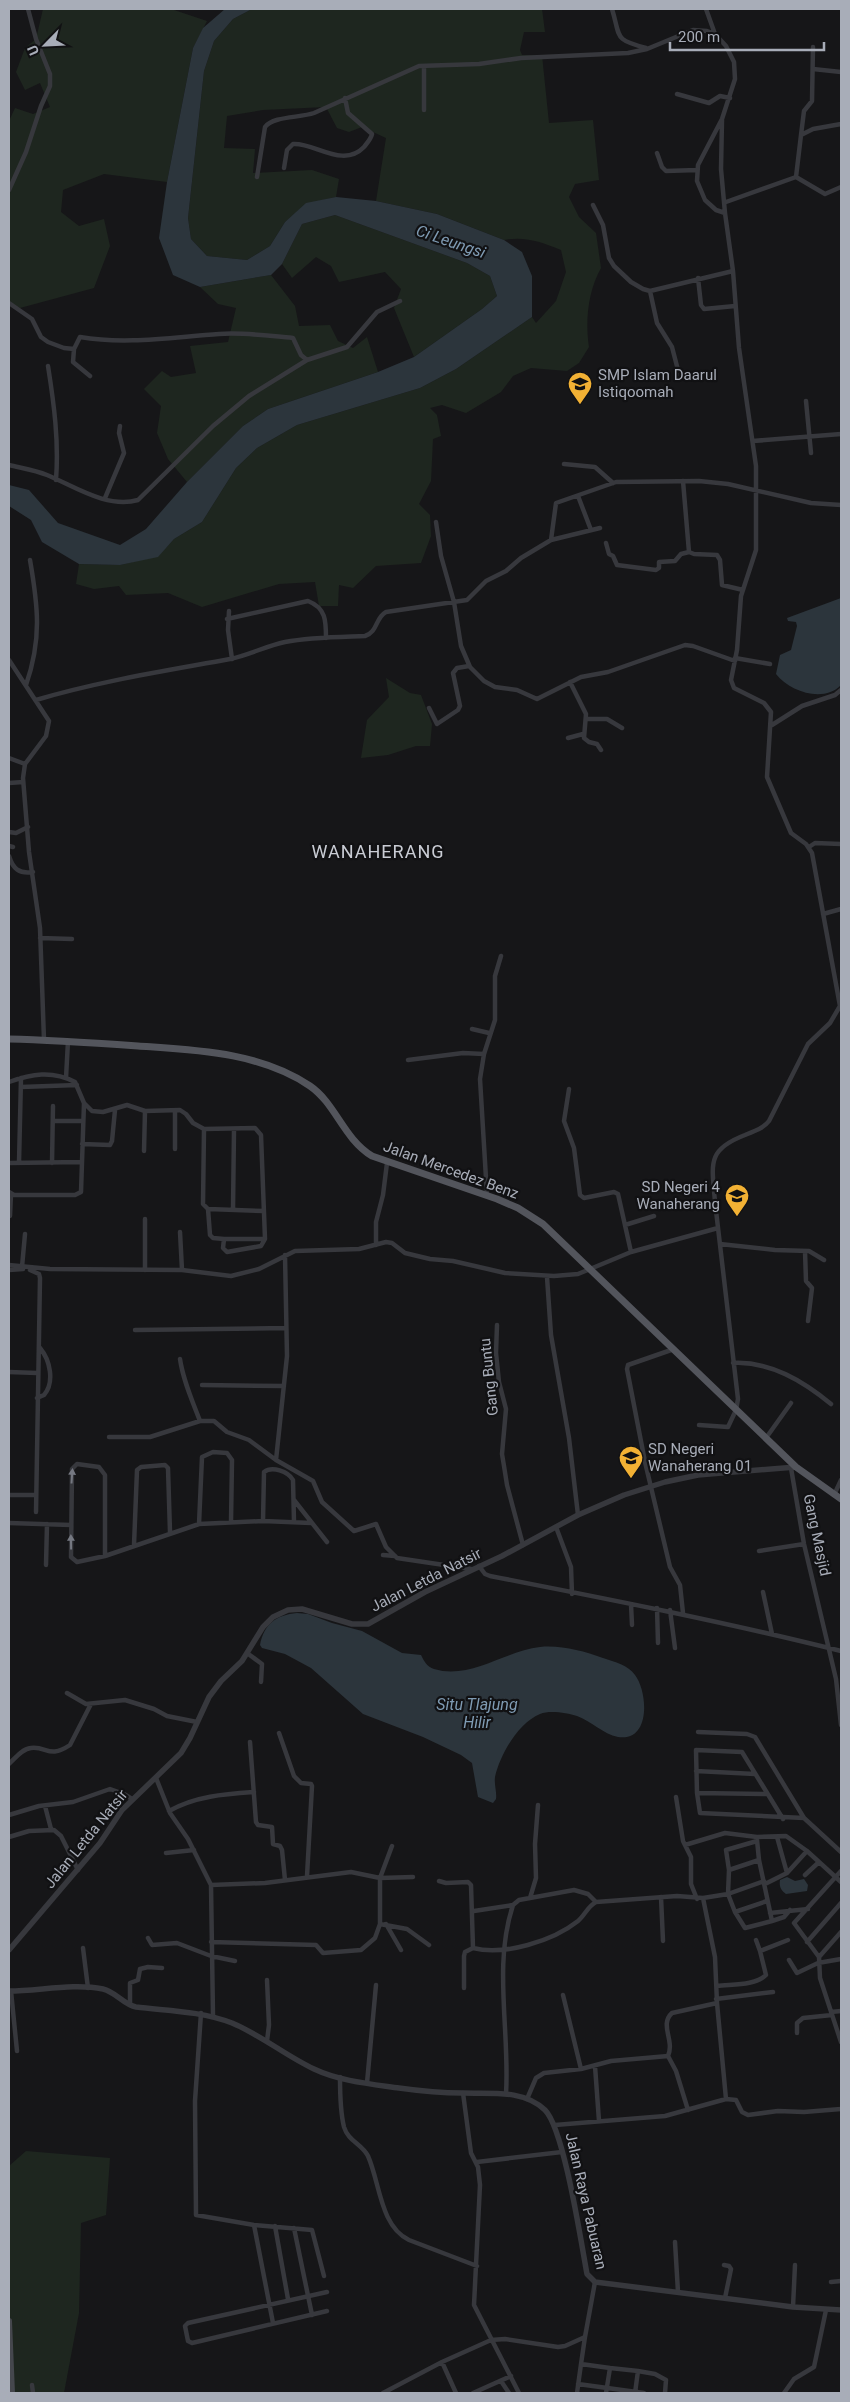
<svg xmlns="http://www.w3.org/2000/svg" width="850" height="2402" font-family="Roboto,sans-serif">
<rect width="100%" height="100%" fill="#161618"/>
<path fill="#1e261f" d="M43,9H171L207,21L193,48L167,182L104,174L63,190L61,212L79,226L104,219L110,246L94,288L20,308L9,302V121L15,108L33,114L50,107L40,83L25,90L16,72L25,48L36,39Z
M252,9H542L545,32H524L520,50L522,55H542L549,123L593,120L599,180L575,184L569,197L579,217L596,233L601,268C588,291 585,321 589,347L579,363L567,371L531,368L513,376L501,392L466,413L442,405L430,408L437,415L441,436L433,439L431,481L419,504L430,515L431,536L421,563L376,566L353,588L339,585L338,606H319L315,582L279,584L202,607L168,593L126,595L119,586L94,589L76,584L79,564L120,565L158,556L174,539L202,522L236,468L257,448L297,425L420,388L456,369L532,317L536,323L556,301L566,272L561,250C542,242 525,236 504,240L437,214L376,201L386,138L362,127L349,132L337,128L326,107L263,110L227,116L224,148L255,149L253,173L312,170L339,179L336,197L306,204L285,222L270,246L247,260L207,256L191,239L188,218L204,71L214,41L233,19Z
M335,215L467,263L490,276L497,296L482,309L414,357L394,308L401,289L385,272L339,282L331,266L316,257L292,278L282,264L302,224Z
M271,275L295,306L299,326L330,325L338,341L353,348L367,337L378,372L268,409L243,426L187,482L168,459L157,433L161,406L144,389L162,371L171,377L196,373L190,346L228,342L236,308L218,304L200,287Z
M386,678L410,693L421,695L432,724L430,746H416L388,755L361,758L367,720L389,697Z
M26,2151L110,2158L106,2215L81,2223L79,2313L64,2393H9V2166Z"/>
<path fill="#2c353c" d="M225,9H252L233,19L214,41L204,71L188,218L191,239L207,256L247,260L270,246L285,222L306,203L336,197L376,201L437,214L504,240L522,252L532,276V317L456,369L420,388L297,425L257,448L236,468L202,522L174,539L158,557L120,565L79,564L42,542L31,520L9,506V485L29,490L58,523L120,545L146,529L187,482L243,426L268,409L378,372L414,357L482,309L497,296L490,276L467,263L335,215L302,224L282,264L271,275L200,287L173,275L159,238L167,182L193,48L203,28Z
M841,598V685C824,703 790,692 776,674L780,655L791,650L797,626L796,622L788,621L787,618Z
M297,1613L308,1614L332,1623L362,1631L402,1653L421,1655C424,1661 427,1667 434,1669C470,1680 505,1651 540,1647C561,1645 583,1651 603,1658C615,1662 628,1665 635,1675C648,1692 651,1742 618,1737C603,1734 591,1721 577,1716C567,1713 550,1710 540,1714C518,1723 500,1755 495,1777C494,1785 497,1792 496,1799L493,1803L478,1797L472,1763L461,1755L423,1737L363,1714L311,1668L285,1654L262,1648L260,1645C264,1624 276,1615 297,1613Z
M787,1877L795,1881L804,1879L808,1885L807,1891L786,1894C781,1890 779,1887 780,1880Z"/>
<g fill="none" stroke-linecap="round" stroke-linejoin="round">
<path stroke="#37383d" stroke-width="4.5" d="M612,9C621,38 613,39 646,48
M706,9L715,34
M813,69L841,72
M677,94L709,103L720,96L730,98
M424,110V66
M722,120L721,169L725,213
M801,135L804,111L812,101L813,47
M657,153L662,167L666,171L697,170
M284,168L287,150L293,144C314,142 343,169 364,147C367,143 371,139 372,134L348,113L345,98
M257,177L265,127C273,116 300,118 314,113L419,66L479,64L521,58L628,53L647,49L693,30L707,31L715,34L726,46L734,62L735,79L722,119L698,165L697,181L705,200L716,210L725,213L733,271L739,348L756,466V550L741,596L737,650L731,680L734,688L764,703L771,712L767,777L791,833L806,844L812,853L840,1006L830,1023L808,1044L769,1121C763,1129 754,1131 745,1135C706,1150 712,1164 715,1202L738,1399L736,1410L728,1427L699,1425
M796,177L801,135L813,129L841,124
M9,190L26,152L41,106L50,86V74L36,39L28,9
M726,202L796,177L825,194L841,187
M593,205L603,225L609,258L614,266L631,282L643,289L650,291L733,271
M698,278L701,305L704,309L735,306
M650,291L657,323L672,347L679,374
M9,303L32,319L41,337L48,342L64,348L74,349L73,362L90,376
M74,349L80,337C126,345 173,337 219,334C243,332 269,336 293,338L301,355L307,360
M48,366C54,404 59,441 56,480
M806,401L811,453
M753,441L841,434
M564,464L595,467L613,483
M9,465C21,468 35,470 47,475C74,486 107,509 138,500L213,426L249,396L307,360L347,347L377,312L400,301
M683,481L689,552L694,554L717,555L720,560L722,585L743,590
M578,496L591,530
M105,498L124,453L119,433L120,426
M436,522L441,556L454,602L461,646L470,667L484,681L495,687L517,690L537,699L581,677L608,672L685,645L693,646L735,661
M551,540L600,528
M606,543L609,554L613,556L617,565L656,570L659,568V562L675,561L681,554L689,552
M229,611L228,630L232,659
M227,619L308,601C326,608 326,621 326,638
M735,658L770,664
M9,660L49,721L46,736L25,764L23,778L29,852L40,928L44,1040
M570,682L586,714L584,738L589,742L597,744L601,750
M26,685C42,639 38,606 30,560
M36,700C100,681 165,671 230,659C249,655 266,646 285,642C311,637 338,637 365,636C378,632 375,618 386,612L467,600L486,581L506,571L521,558L551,540L556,503L616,482L699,481L728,484L811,503L841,505
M429,708L437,724L458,710L460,706L453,673L457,668L469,666
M587,719H607L622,728
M772,725L802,706L835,695L841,690
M568,738L583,734
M9,758L25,764
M9,783L23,782
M9,832L16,833L28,827
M9,846L13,847
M809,847L815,843L841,844
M9,856C13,869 19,874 33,872
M823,914L841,909
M40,938L72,939
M472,1029L489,1033
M408,1060L463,1053L484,1054
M66,1078L68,1041
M9,1082C31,1074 52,1070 75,1082L84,1103L92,1111L103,1112L127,1105L145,1111L180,1110L186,1114L193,1123L204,1129L255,1128L261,1135L265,1239L261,1246L227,1252L223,1248L224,1239L213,1238L210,1235L208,1209L203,1204L204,1129
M21,1087L77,1085
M569,1089L564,1121L574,1148L580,1195L584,1198L614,1192L618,1194L631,1252
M175,1111V1149
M53,1121H83
M82,1144L110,1145L112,1141L115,1110
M144,1151L145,1111
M9,1163L82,1162
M19,1163L21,1078
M52,1163L53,1106
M9,1192L14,1195H75L81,1192L84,1103
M487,1195L480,1079L484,1054L495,1020V976L501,956
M208,1209L264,1211
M233,1210L234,1129
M10,1216L11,1194
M625,1225L654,1216
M180,1232L182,1270
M224,1239H265
M720,1244L775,1250L809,1251L824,1260
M376,1245V1222L383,1195L387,1163
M805,1251L806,1281L812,1288L808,1321
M9,1265L50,1269L182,1270L231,1276L259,1269L295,1251L359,1249L386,1242L392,1243L405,1253L430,1259L453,1261L505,1273L554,1276L578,1274L631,1252L718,1228
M22,1267L25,1234
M9,1270L23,1269
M30,1270L39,1274L40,1278L36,1512
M145,1270V1219
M547,1277L551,1335L569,1438L578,1515
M497,1325L496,1353L499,1382L506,1409L502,1454L504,1466L507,1485L523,1545
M135,1330L286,1328
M674,1349L628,1365L627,1369L645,1462L670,1567L680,1585L683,1613
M180,1359C183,1380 192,1400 200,1421
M733,1363C770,1361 803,1381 831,1404
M9,1372L37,1373
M202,1385L284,1386
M37,1398L44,1395C55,1382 50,1360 40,1348
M109,1437H150L200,1421H214L227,1432L249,1440L276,1460L313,1481L322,1502L354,1531L376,1524L386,1547L397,1558L471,1569
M766,1438L791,1403
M276,1460L287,1356L285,1255
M791,1468L804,1544L836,1679L841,1725
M9,1495H36
M834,1495L841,1480
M294,1500L327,1542
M263,1521L264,1472C272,1466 288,1471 293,1480L294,1522
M9,1523L71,1525
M199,1524L202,1457L213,1452L227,1453L232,1460L231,1522
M556,1527L571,1567L572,1594
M134,1545L137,1470L141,1467L165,1465L168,1468L170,1532
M759,1551L804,1544
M383,1555L395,1556
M105,1556V1475L99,1467L77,1464L72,1469L71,1557L77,1562L105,1556L199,1524L263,1521L311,1523
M46,1565L47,1524
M479,1566L485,1574L490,1576C608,1599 725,1622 841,1651
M763,1592L772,1634
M631,1604L632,1625
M657,1608L658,1643
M670,1610L675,1648
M247,1653L262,1664L261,1682
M67,1693L86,1704L125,1700L154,1709L167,1716L197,1722
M698,1732L747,1734L755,1737L804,1818L841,1852
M279,1733L294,1776L301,1783L311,1784L312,1786L307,1876
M250,1742L256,1822L258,1825L272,1827L273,1844L280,1846L282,1850L285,1880
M9,1764C15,1758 22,1749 31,1748C47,1746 49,1759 70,1745L91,1704
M696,1771L755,1774
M156,1778L170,1813L188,1839L211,1885L213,2016
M697,1793L700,1813L804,1818
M766,1794L697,1793L696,1750L742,1752L783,1819
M676,1797L683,1841L691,1857V1884L697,1899
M45,1806L51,1829
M169,1811C195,1796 225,1794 254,1792
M9,1815L39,1806L73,1802L110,1789L124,1794L132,1799
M9,1837L29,1831L54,1830L61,1836L78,1870
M777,1837L787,1873L807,1851
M757,1840L759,1860L772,1921L784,1917L790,1910
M685,1845L725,1833L757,1837L786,1836L807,1851L841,1882
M166,1853L194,1850
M729,1870L759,1860
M841,1871L794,1923L819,1957L820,1978L841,2042
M805,1875L819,1862
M439,1881L446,1883L468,1882L471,1885L473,1948C504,1956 553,1941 578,1921C585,1915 588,1906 596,1902L677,1896L703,1898L728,1894L729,1870L726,1850L757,1841
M764,1881L728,1894L735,1912L767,1901
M765,1884L787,1873
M211,1885L265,1883L351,1872L380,1878L413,1877
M661,1897L663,1941
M530,1898L536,1878L535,1844L538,1805
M474,1911L513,1905
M735,1912L745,1928L772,1921
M770,1913L808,1909
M380,1924L407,1929L429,1945
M386,1924L401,1950
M148,1938L152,1945L177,1943L211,1956L235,1961
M756,1940L760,1951
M211,1942L316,1945L323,1953L361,1950L375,1938L380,1924V1878L392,1846
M807,1942L841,1903
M83,1948L88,1988
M819,1957L841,1932
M789,1960L797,1973L818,1963L841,1959
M717,1986C731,1984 755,1986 766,1975L760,1951L788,1940
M464,1988V1956L465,1952L473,1948
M11,1991L17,2051
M563,1995L581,2069
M716,1999L773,1992
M717,2003L726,2099
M130,2005V1983L138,1980L140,1969L148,1967L162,1968
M831,2012L841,2011
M201,2013L195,2101L196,2215L254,2225L312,2230L324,2276
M797,2033V2023L803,2018L832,2015
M267,2041L269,2025L267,1980
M668,2056L676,2071L688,2110
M595,2066L599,2121
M340,2077C340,2094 340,2111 344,2127C348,2141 362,2144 368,2156C380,2183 380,2226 409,2240L477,2266
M367,2083L376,1985
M463,2093L471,2153L478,2167L480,2185L474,2305L519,2393
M506,2094C510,2032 493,1965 513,1905L519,1900L574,1890L588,1894L596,1902
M527,2099L536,2078L544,2073L581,2069L611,2061L668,2056C675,2040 659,2025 672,2013L717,2003L715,1957L703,1898
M555,2125L665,2116L726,2099L736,2100L742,2112L748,2115L778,2111L804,2112L841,2109
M477,2162L562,2152
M254,2225L273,2323
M275,2226L288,2299
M294,2228L312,2315
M675,2242L678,2292
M724,2265L729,2266L731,2269L725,2298
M831,2282L841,2281
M793,2307L795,2265
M327,2311L192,2343L188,2341L185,2326L188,2323L327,2292
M585,2337L595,2282
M442,2362L456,2393
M610,2368L638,2371L635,2393
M638,2371L655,2374L666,2380L665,2393
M501,2381L509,2393
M578,2384L644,2393
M32,2385L33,2393
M383,2393L442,2362L491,2340L505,2339L558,2347L565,2346L585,2337L581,2364L610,2368L606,2393
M473,2393L511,2376
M577,2393L581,2364
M784,2393L794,2379L814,2367L826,2310"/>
<path stroke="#37383d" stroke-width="5.5" d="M9,1950L100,1843L122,1810L181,1753L190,1738L209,1697L221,1681L242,1661L263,1627L273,1617L288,1610L302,1609L352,1624H368L425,1592L502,1556L578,1515L624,1495L665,1482L698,1475L796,1467
M9,1991C39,1991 73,1983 103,1989C116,1992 124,2005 136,2007C169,2011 200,2011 232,2023C261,2035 286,2056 314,2069C339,2081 371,2084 399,2088C420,2091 441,2093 463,2093C490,2094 523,2089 545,2110C564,2129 581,2242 587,2274L595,2282L793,2307L841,2310"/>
<path stroke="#45474d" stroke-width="6" d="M9,2321L12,2393"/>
<path stroke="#53555c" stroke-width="7" d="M9,1039C52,1040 95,1043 138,1046C195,1050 260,1052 310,1086C336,1104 343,1138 372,1156L497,1199L518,1208L543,1224L796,1467L841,1499"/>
</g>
<defs><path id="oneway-solid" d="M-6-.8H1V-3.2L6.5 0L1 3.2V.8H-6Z" transform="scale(1.25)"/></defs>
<g fill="#757881">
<use href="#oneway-solid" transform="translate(72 1476) rotate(-86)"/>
<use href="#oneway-solid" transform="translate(71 1542) rotate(-91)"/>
</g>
<defs>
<symbol id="school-pin" viewBox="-11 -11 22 30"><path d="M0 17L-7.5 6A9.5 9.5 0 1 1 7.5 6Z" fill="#f2b134" stroke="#111113"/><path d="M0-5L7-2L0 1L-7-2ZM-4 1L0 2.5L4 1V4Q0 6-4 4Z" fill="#111"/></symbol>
</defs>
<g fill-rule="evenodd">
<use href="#school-pin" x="566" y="370" width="28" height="38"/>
<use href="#school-pin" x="723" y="1182" width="28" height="38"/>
<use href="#school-pin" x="617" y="1444" width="28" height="38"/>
</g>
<g text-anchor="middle" stroke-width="4.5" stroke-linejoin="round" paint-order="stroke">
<g font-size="15" fill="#a8adb8" stroke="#111113" text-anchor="start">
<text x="598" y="380">SMP Islam Daarul<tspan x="598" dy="17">Istiqoomah</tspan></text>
<text x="720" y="1192" text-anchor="end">SD Negeri 4<tspan x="720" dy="17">Wanaherang</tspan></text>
<text x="648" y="1454">SD Negeri<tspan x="648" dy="17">Wanaherang 01</tspan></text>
</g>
<g font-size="15" fill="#a8adb8" stroke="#111113">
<text transform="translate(451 1170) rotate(20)" y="5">Jalan Mercedez Benz</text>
<text transform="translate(489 1377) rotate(-96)" y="5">Gang Buntu</text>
<text transform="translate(817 1535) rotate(78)" y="5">Gang Masjid</text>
<text transform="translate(426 1580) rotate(-27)" y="5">Jalan Letda Natsir</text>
<text transform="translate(86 1839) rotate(-51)" y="5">Jalan Letda Natsir</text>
<text transform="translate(586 2201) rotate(77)" y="5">Jalan Raya Pabuaran</text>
</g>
<g font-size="16" font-style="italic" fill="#7f9bb3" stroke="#111113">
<text transform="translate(451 241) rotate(19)" y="6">Ci Leungsi</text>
<text x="477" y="1710">Situ Tlajung<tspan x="477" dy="18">Hilir</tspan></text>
</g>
<g font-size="18" letter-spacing="1" fill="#c9ccd4" stroke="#111113">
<text x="378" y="858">WANAHERANG</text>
</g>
</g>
<rect width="850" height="2402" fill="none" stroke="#a8adb8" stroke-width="20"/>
<g transform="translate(45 45) rotate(246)" stroke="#111113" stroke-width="4" paint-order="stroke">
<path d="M0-4L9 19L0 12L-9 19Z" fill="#a8adb8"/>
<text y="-8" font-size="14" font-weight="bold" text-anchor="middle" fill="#a8adb8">U</text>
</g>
<path d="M670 42v8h154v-8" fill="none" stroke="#a8adb8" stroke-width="2.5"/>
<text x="678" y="42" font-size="15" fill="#a8adb8" stroke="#111113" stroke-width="4" paint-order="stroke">200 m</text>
</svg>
